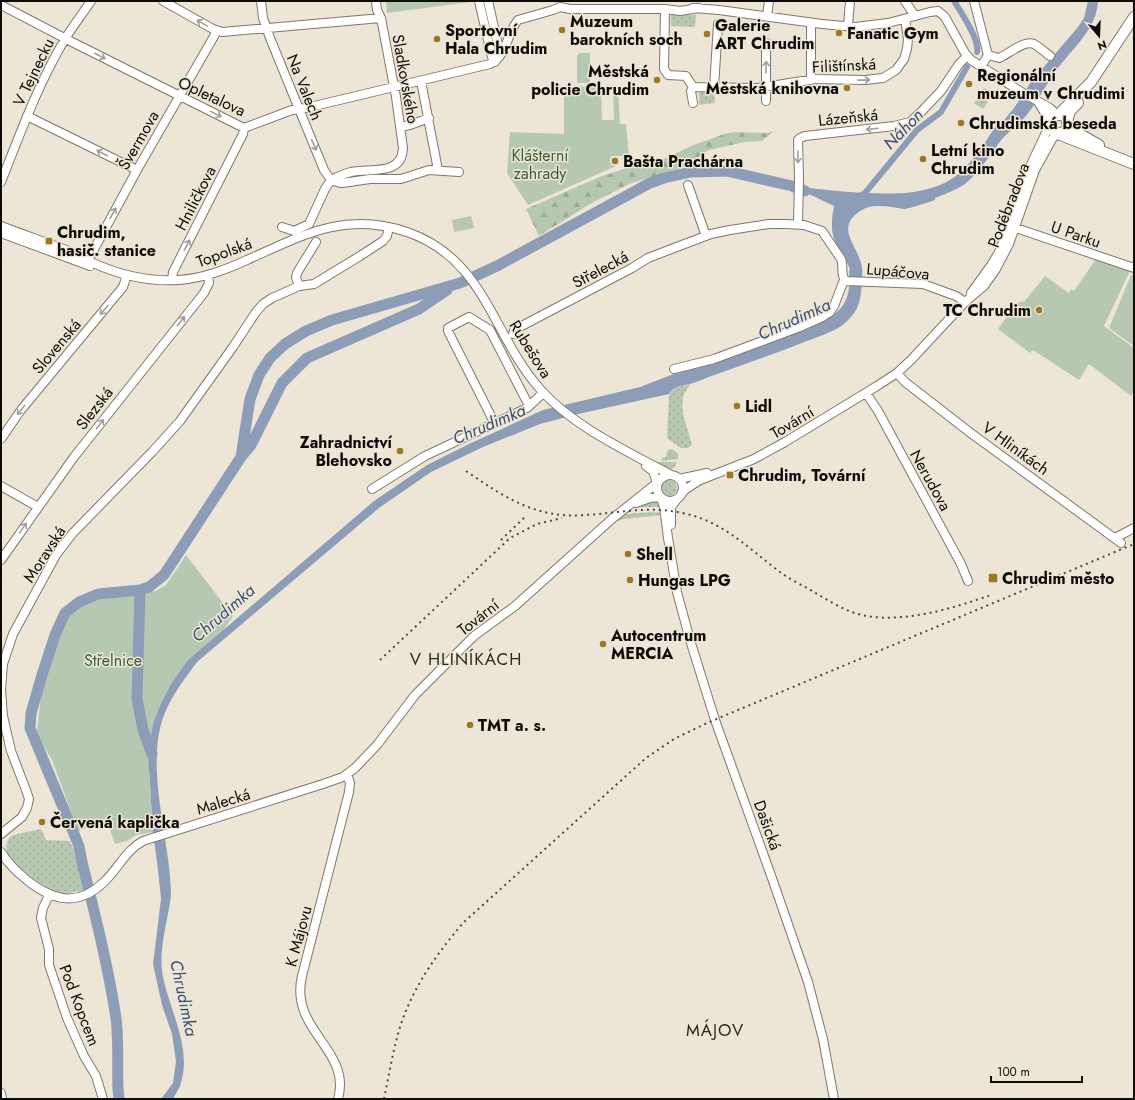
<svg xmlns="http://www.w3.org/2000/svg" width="1135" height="1100" font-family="Jost,sans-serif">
<defs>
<pattern id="grass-dots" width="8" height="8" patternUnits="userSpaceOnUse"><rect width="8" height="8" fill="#b7c8b2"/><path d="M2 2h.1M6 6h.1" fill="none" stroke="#9cab98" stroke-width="1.8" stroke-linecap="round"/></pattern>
<pattern id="forest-firs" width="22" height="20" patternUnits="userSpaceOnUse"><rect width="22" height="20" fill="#b7c8b2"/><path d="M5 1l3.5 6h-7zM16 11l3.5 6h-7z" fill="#9cab98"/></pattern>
</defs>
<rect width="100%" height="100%" fill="#ede6d6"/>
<path fill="url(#grass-dots)" d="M671,15H696L695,27L671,26Z
M984,88L993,93L983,109L974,103Z
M714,91L715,103L699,105V94L700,92Z
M690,384C688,389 683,393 683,398C680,414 689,430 692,445L688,448H681L667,438L669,394L676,387Z
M669,449H672L678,454V459L662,461V458L666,457L667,452Z
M655,462H677L675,467L669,470Z
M661 488a8 8 0 1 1 16 0a8 8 0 1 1-16 0Z
M655,500L661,507H635Z
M652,512L662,513L663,515L624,519L612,523L625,514Z
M41,829L46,840L70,841L80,863L86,889C79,891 70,894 62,893C51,893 18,868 11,859C5,852 4,840 13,835Z"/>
<path fill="url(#forest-firs)" d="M774,131L762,141L745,142L709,150L681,168L629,184L590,204L539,236L526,209L602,176L621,170L642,161H656L667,158L691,146L724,134L734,132L767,133Z"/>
<path fill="#b7c8b2" d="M386,1H471V2L387,13Z
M579,53H590V83H577V56Z
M564,86L601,87L602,120H614L613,92L618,91L620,124H626L629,156H612L610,158V162L612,165L616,166L528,205L507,173L510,132L564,134Z
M471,216L474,228L454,232L452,220Z
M1096,259L1130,271L1104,326L1134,348V391L1131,396L1089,364L1079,380L1033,350L1030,353L998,329L1017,303L1022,301L1024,302L1045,276L1069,293L1071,289L1074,291Z
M1131,275L1134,276V346L1109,328Z
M186,555L233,616L220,635L187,661L171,684L160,705L153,724L149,773L153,832L136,835L127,841L115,844L107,821L78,831L52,760L42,744L37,731L41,694L58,627L71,607L87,600L143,593V592L156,591L166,585Z"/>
<path fill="#8e9db7" d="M1088,1H1098C1097,28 1074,47 1058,68C1047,83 1038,101 1026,116C1019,124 1009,131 1002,139C990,154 980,172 965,184C956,190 945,194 935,198V200C930,202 908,209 904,209C890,207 871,202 859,212C836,228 856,244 861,263C863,269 862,274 862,280C861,299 860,310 845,323C834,332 820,336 807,341C770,356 733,368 696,382C686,386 675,384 669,394L578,414L540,424L483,447L431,472L379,508L197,662C186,677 175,691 167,708C142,761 170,836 171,893C171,900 169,907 168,914C164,934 159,956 163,977C170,1012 193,1049 180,1086C178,1090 175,1095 173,1099H161L173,1083L176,1061L172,1034L162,1005L153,964L161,899L158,870L153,832L148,754L153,724L160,705L171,684L187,661L374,501L427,465L469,444L543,410L640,387L671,375L716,362L826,320C847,308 851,293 849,271L850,270C847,259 840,251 835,241C830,230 832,217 834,206L792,186C817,189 842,192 867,193C897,194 927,195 953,178C970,167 986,141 997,124L1000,125L1014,108L1031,82L1078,27L1084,18Z"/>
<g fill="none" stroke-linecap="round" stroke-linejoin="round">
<path stroke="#8e9db7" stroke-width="6" d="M954,1C961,12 980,40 977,52
M860,196L865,193L917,130L941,112L967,67"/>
<path stroke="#8e9db7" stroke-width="11" d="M241,457L251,445L282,383L307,358L419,309L447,290
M140,590L137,699L143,730L152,754
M119,1099L118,1089C117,1066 119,1041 116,1018C108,966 95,914 82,862L79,846L30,728L31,713L42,675L55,635L65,613L79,602L98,594L140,590L149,587L164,575L241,457L250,399L259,375L270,358L285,344L306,331L332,320L460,283L497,266L650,183L664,178L691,172L727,171L792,186L805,191"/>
<path stroke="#ccc5b7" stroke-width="8" stroke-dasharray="8 4" stroke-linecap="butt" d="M766,46L767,37"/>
<defs>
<path id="minor" d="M163,1L213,29L222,32L381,18
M261,1L263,18L270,38L324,170L331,180C337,177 343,174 351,172C371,168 402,176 403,148L396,97L381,18L377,10L376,1
M479,1L492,57L495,62
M488,1L498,45L503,52
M905,1L915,16
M974,1L988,55L981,67
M1,5L72,42L244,128L292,110L306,108L490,64C508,55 506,34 518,20L553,10L560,7L570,9H665L680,11L699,8
M693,8L719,10L822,24L855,27L888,23L930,12L938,11L945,17L965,53L971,60L1023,93L1050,108L1057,115
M665,9L664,69L668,75L686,76L693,87
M767,16L769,1
M848,26L850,1
M988,55L999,58L1001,57C1010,53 1024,40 1034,44C1039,47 1045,52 1050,56
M811,80V23
M421,81L438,170
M693,87L758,88L815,79L865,80L883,78L896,70L904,59L907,49L908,39L905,19
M693,87L691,91L693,103
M714,88L718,24
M766,101V46
M1038,102L1051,123
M27,116L137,170
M400,127L410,125L429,118
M1,182C20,134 38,84 65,39C73,26 83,13 91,1
M688,185L706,236
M798,224L799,179L798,140L800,138L805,136L894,126L910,122L920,113L941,91L959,64L967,56
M1,226C27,236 54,245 79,255C84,258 89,261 93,263C120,275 150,282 179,280C204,278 225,270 247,260C303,235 345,211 407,232C486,259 492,336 541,390C574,427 627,451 671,475
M1010,226L1134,268
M282,227L294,231L309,224L325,189L331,180L337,182L342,183L370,179H401L429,170L459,172
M1,233L90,266
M86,264L137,170L217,31
M172,280L173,272L243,134L244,128
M299,286L296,277L297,273L316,242
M971,293L992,264L999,252L1006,235L1027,173L1050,124
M513,334L514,330L632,268L648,258L674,248L711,234L730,230L769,224H785L804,225L822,231L841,259C844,266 840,276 846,281L923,284L956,296L965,302
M674,369L714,359L800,327L822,317L830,312L834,306L844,280
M897,373L905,382L972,434L1121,543
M866,393L878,411L961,564L968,581
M494,422L448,331V328L469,317L490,330L527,402
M1,439L21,410L123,287L127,275
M646,466L653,471L657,483
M657 488a13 13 0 1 1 26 0a13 13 0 1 1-26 0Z
M679,479L707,473
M1,486L38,507
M372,489L425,456L527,408L543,393
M681,494L686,489L700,480L754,459L785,442L877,386L897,373L911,360L965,302L984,286L996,269L1009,244L1035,170L1052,139L1057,134
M661,498L664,507L668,538L677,592L690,640L715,720L773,881L808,982L823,1039L834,1099
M636,503L650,498L660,497
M671,525V507L677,499
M1115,538L1134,528
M1,560L74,457L204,293L209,283L208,275
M1,834L22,817L27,808L29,799L26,790L11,751L3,716L1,690L3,664L13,634L56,555L72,534L152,452L180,421L233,347L256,312L263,304L272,298L288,291L299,286L314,284L360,256L383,241L387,236L389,227
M1,852C8,864 17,872 28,881C54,901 78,907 104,882C118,869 126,850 143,841L323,784L343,777L355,768L377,745L415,695L474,636L515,606L613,518L657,483
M49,895L43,908L41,918L49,949V965L67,1018L84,1056L96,1076L103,1099
M1,1093L2,1099
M338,1099C352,1049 289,1031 302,976L349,792L350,783L347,774"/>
<path id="major" d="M1058,115L1091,82L1134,17
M1050 124a9 9 0 1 1 18 0a9 9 0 1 1-18 0Z
M1067,121L1070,111L1078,103
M1067,122L1073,130L1099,145
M1058,134L1134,164"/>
</defs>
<use href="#minor" stroke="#7f786a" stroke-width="10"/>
<use href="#major" stroke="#7f786a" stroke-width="12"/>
<use href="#minor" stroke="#fff" stroke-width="8"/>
<use href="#major" stroke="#fff" stroke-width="10"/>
<path stroke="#4e4a42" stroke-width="2" stroke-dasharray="2 4" stroke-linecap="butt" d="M466,471C504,497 536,519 585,515C620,513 651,505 687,514C724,523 747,547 776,569C787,578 800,584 812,591C824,598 837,606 849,611C891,628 951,609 991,595
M501,540L527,515
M380,660L510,538L537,524L562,518
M384,1099C389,1075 393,1050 400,1027C413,987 437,953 464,922L646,758L674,739L707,723L1134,544"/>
</g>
<defs><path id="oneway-shaft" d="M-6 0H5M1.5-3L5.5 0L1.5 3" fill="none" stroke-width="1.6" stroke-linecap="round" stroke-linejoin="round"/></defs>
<g stroke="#9f9e9c">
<use href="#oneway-shaft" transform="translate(202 23) rotate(-151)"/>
<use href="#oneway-shaft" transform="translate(100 56) rotate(27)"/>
<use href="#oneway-shaft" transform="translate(766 67) rotate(-89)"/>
<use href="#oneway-shaft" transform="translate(864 80) rotate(-1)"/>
<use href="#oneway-shaft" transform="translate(216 114) rotate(26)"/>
<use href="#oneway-shaft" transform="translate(872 129) rotate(173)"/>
<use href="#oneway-shaft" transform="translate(314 145) rotate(67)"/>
<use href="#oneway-shaft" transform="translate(102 153) rotate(-153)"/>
<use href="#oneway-shaft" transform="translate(798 157) rotate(90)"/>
<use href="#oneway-shaft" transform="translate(113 213) rotate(-61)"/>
<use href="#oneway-shaft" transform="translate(187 245) rotate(-63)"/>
<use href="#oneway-shaft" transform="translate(104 310) rotate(130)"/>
<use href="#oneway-shaft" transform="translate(181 321) rotate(-52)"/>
<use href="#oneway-shaft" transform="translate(21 410) rotate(128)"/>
<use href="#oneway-shaft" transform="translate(100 424) rotate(-52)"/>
<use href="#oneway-shaft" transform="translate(23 528) rotate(-55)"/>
</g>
<g fill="#9e7724" stroke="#ede6d6" stroke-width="1.5">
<circle cx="562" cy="30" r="4"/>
<circle cx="839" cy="33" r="4"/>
<circle cx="707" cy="34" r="4"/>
<circle cx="437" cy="39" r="4"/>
<circle cx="657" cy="80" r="4"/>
<circle cx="969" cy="84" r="4"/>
<circle cx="847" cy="88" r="4"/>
<circle cx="961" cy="123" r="4"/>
<circle cx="923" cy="159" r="4"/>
<circle cx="615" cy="161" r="4"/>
<rect x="45" y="237" width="8" height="8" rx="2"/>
<circle cx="1039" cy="310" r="4"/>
<circle cx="737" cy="406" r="4"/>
<circle cx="400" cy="451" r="4"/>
<rect x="726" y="471" width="8" height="8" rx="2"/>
<circle cx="628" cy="554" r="4"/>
<rect x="988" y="573" width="10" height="10" rx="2"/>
<circle cx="630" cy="580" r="4"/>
<circle cx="603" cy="644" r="4"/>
<circle cx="470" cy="725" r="4"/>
<circle cx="42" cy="822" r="4"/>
</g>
<g text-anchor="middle" stroke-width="3" stroke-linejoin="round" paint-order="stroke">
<g font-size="16" font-weight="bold" fill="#0e0c07" stroke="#ede6d6" text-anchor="start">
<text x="570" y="27">Muzeum<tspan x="570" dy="18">barokních soch</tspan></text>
<text x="715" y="31">Galerie<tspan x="715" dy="18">ART Chrudim</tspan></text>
<text x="445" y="36">Sportovní<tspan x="445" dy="18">Hala Chrudim</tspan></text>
<text x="847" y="39">Fanatic Gym</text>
<text x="649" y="77" text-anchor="end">Městská<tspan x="649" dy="18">policie Chrudim</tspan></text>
<text x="977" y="81">Regionální<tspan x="977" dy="18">muzeum v Chrudimi</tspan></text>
<text x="839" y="94" text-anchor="end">Městská knihovna</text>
<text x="969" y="129">Chrudimská beseda</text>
<text x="931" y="156">Letní kino<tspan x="931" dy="18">Chrudim</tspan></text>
<text x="623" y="167">Bašta Prachárna</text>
<text x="57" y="238">Chrudim,<tspan x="57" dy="18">hasič. stanice</tspan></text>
<text x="1031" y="316" text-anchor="end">TC Chrudim</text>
<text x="745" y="412">Lidl</text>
<text x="392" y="448" text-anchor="end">Zahradnictví<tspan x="392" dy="18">Blehovsko</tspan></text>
<text x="738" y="481">Chrudim, Tovární</text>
<text x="636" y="560">Shell</text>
<text x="1002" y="584">Chrudim město</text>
<text x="638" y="586">Hungas LPG</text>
<text x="611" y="641">Autocentrum<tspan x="611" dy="18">MERCIA</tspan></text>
<text x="478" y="731">TMT a. s.</text>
<text x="50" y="828">Červená kaplička</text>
</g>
<g font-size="16" fill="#0e0c07" stroke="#ede6d6">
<text transform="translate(844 65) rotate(-3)" y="6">Filištínská</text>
<text transform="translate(33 72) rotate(-64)" y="6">V Tejnecku</text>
<text transform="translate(406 79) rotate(80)" y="6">Sladkovského</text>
<text transform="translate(305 87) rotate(68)" y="6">Na Valech</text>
<text transform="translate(212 96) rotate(25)" y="6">Opletalova</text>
<text transform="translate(848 117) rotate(-6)" y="6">Lázeňská</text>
<text transform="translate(138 140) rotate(-60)" y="6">Švermova</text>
<text transform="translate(195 198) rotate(-63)" y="6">Hniličkova</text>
<text transform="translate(1008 205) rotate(-69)" y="6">Poděbradova</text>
<text transform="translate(1076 234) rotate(19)" y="6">U Parku</text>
<text transform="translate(224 252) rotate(-20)" y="6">Topolská</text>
<text transform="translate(600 269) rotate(-28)" y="6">Střelecká</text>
<text transform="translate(898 271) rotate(5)" y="6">Lupáčova</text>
<text transform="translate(56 346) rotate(-50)" y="6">Slovenská</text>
<text transform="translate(531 349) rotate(58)" y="6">Rubešova</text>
<text transform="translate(94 408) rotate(-52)" y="6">Slezská</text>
<text transform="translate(792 422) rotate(-31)" y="6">Tovární</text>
<text transform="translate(1016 448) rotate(36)" y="6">V Hliníkách</text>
<text transform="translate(931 480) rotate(61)" y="6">Nerudova</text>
<text transform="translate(44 554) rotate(-57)" y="6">Moravská</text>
<text transform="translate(478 617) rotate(-38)" y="6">Tovární</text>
<text transform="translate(223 801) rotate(-17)" y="6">Malecká</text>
<text transform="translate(768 825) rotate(70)" y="6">Dašická</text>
<text transform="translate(298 936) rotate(-75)" y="6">K Májovu</text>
<text transform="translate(80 1005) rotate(69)" y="6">Pod Kopcem</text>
</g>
<g font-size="16" fill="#3d5b33" stroke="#ede6d6">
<text x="540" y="161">Klášterní<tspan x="540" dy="18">zahrady</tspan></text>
<text x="113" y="666">Střelnice</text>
</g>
<g font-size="17" font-style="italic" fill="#394f76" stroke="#ede6d6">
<text transform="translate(903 129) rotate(-46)" y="6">Náhon</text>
<text transform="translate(794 319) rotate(-24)" y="6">Chrudimka</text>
<text transform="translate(489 424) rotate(-23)" y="6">Chrudimka</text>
<text transform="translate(223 613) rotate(-41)" y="6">Chrudimka</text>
<text transform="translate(184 998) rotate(78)" y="6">Chrudimka</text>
</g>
<g font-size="17" letter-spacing="1" fill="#2e291d" stroke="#ede6d6">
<text x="466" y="665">V HLINÍKÁCH</text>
<text x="715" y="1036">MÁJOV</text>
</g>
</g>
<rect width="1135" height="1100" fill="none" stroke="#0e0c07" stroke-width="4"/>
<g transform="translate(1099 36) rotate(161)" stroke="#ede6d6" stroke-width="3" paint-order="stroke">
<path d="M0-3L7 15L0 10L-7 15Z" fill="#0e0c07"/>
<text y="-6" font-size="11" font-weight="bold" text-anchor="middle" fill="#0e0c07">N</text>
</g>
<path d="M991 1076v6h91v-6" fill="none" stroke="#0e0c07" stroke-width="2"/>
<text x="997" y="1076" font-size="12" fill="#0e0c07" stroke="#ede6d6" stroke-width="3" paint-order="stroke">100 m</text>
</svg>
